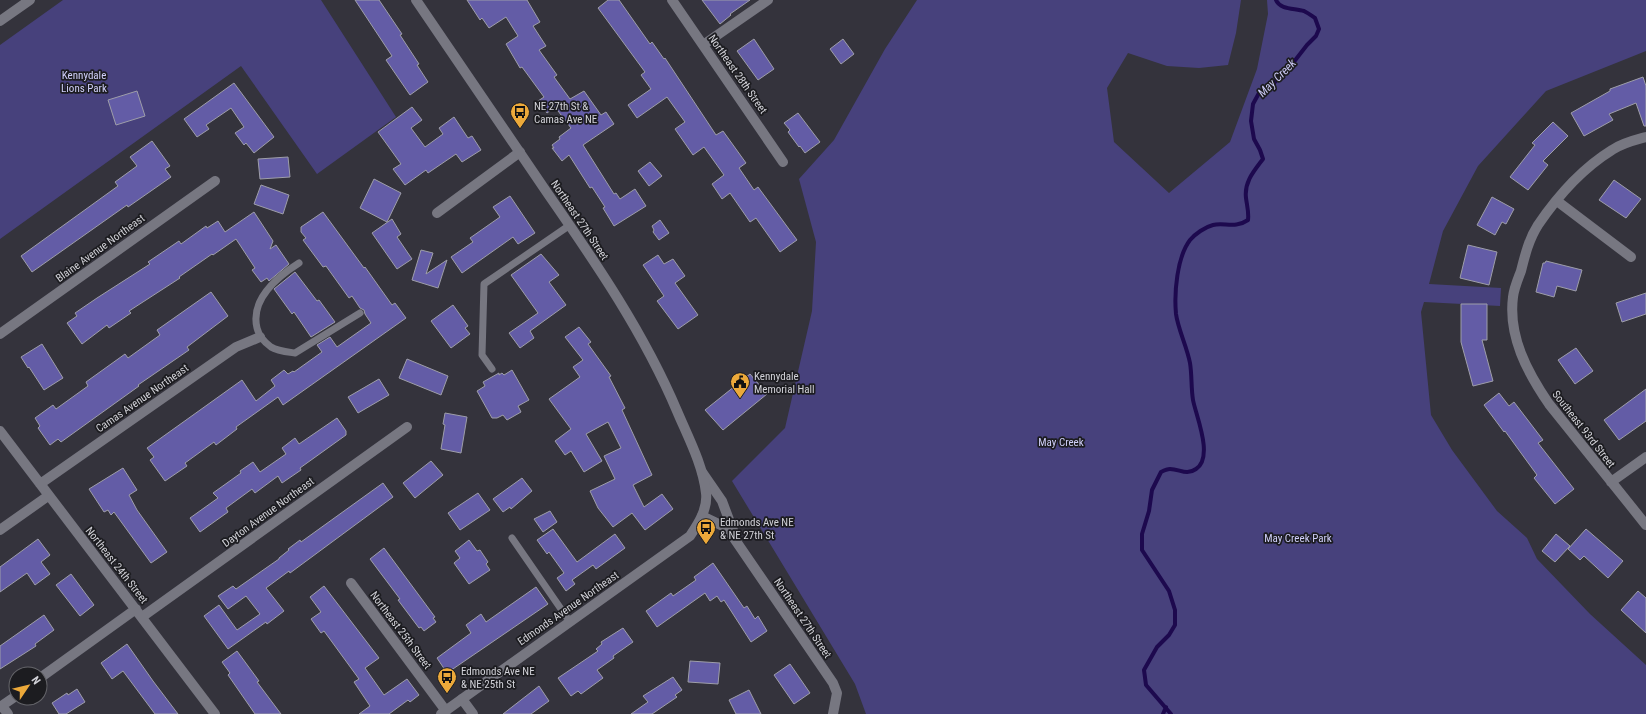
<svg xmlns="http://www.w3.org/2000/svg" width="1646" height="714" font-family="'Roboto Condensed',sans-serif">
<rect width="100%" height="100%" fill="#34333c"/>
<path fill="#47417c" d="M63,0H321L396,117L317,174L241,66L0,239V45Z
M917,0H1241L1236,33L1228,65L1199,68L1167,66L1128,53L1107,88L1114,142L1169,193L1230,142L1257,69L1268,14L1267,0H1646V51L1546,91L1478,166L1443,231L1429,284L1501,288L1500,306L1424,302L1421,312L1431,415L1452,450L1497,511L1527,538L1537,559L1590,614L1646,665V714H866L855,684L732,481L785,428L812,311L816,242L799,179L834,140L885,49Z"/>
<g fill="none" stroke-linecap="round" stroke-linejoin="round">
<path stroke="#1d094e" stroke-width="4" d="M1163,714L1166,707
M1171,714L1146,685L1144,670L1157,647L1169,635L1175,625V610L1169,591L1142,550V534L1149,511L1152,490L1161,472C1163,471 1167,469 1170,469C1180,469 1186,476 1196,469C1214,457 1196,416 1193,400C1191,388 1192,375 1190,363C1187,347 1178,329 1176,314C1174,293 1177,257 1190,240C1195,234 1205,227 1213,225C1224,222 1235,229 1248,220C1249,212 1247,206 1246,198C1244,182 1254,171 1263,159L1260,150L1254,139L1251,121L1253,104L1259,93L1271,87L1282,73L1293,63L1307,45L1316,36L1319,29L1315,18C1312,16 1308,13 1304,11C1295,8 1280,10 1276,0"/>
</g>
<path fill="#635ca6" stroke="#9e9ea9" d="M355,0H379L402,34L400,35L419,64L417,65L428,82L410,95L386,60L392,56Z
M467,0H527L540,22L533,26L546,46L539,50L557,75L554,77L570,99L584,91L601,115L606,112L614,124L583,145L614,194L616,193L620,199L635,189L646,206L614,226L603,208L605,207L592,187L590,188L569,155L562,161L552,148H554L552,145L560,139L559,137L571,128L555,107L547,113L538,101L544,97L522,67L520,68L506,44L518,36L506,17L489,28L482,18L480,20Z
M608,0H619L650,44L652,42L664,59L665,58L716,135L723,131L746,163L739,168L754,190L758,187L797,240L780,252L756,218L750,222L730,193L722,199L712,184L724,175L704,147L693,155L675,129L685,122L667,97L637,118L628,105L651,89L641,75L645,72L598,8Z
M702,0H750L730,14L731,15L720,24Z
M754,39L774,69L758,80L737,51Z
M843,39L854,54L841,64L830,49Z
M1643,77L1646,86V126H1644L1636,103L1609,114L1613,120L1584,136L1571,113L1610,91V89Z
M234,83L274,137L254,153L246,143L244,145L235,133L244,127L231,108L206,125L209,129L197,137L184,119Z
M137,91L145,116L116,125L108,100Z
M412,107L422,120L411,128L425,147L443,134L439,128L454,117L468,138L472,136L481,150L462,162L456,154L428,173L426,170L405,185L393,169L401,164L378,132Z
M798,113L820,142L805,153L800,146L799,147L788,132L790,130L784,123Z
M1553,122L1568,136L1543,161L1548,165L1528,190L1510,177L1535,145L1532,143Z
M152,141L170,166L165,169L171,177L128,207L127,205L32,272L21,256L118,186L115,182L137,166L130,157Z
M288,157L290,177L260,179L258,159Z
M650,162L662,176L649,186L638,171Z
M374,179L401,193L387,222L360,208Z
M1614,180L1641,199L1626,218L1599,200Z
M261,185L289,195L283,214L254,204Z
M510,196L535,233L518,244L513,237L462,273L451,257L473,242L470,238L500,217L493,207Z
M1492,197L1514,209L1506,224L1502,222L1495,235L1477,225Z
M254,212L273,241L270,249L276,245L289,264L269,281L267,278L261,282L252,270L255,268L236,239L213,255L212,254L179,277L180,278L129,311L131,313L109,328L107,325L82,344L67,323L77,316L75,313L97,298L150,264L148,262L179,241L181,244L206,226L207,228L218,221L225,232Z
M323,212L364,268L365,267L392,305L395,303L406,318L283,405L278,397L236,427L237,429L216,445L214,442L185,463L187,466L165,481L150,460L154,457L147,448L242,380L256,401L275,386L271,380L284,370L288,374L293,371L294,372L322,352L317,345L330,337L337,347L371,323L365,314L364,310L360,308L352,296L349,298L326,266L323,267L303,240L306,238L301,232V227Z
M392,219L401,234L397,237L412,259L397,269L372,233Z
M660,220L669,233L659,240L653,232L654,230L652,226Z
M1468,245L1497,252L1489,285L1460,278Z
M421,250L433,253L426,274L447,260L438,288L412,280Z
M541,254L559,275L549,282L566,305L530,331L534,338L520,348L509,333L538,313L511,275Z
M658,255L664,264L673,259L685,276L675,283L698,315L678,329L657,301L664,296L643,265Z
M1546,261L1582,270L1576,291L1557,286L1554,297L1536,292L1543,263H1545Z
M295,272L317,301L319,300L335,322L311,337L294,312L292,314L274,289Z
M211,292L228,316L187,347L189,350L138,385L139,386L61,442L58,439L50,445L38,428L40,426L35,418L53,405L56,409L88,386L86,382L125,354L128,358L160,335L157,330Z
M1646,293V314L1622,322L1616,303Z
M1461,304H1487V340H1482L1493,381L1473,386L1461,342Z
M453,305L468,326L465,328L470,334L451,348L431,321Z
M579,327L591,342L588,344L611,376L609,377L625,408L622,410L652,475L633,485L644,507L662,494L673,509L645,530L632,513L613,527L598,508L590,491L615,479L604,456L621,448L608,422L586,434L602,461L584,472L571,451L565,455L555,441L571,429L549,399L580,377L573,367L583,360L565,337Z
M42,344L63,378L44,390L29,367L28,368L21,357Z
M1576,348L1593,371L1575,384L1558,360Z
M407,359L448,376L441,395L399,378Z
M512,370L529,400L518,406L521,412L507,420L503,415L497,418H492L477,391L485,386L483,382L499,373V375L502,373L504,375Z
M750,374L767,394L723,430L705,410Z
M379,379L389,395L358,413L348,397Z
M1646,389V421L1619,440L1604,420Z
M1499,393L1509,406L1514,402L1543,440L1538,443L1574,489L1555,504L1534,478L1537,475L1505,431L1504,432L1484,405Z
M445,413L467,417L461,453L441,449L445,425L443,424Z
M337,418L346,431V435L300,468L301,470L282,483L278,476L255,493L252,489L226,508L228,512L200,532L190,518L218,498L213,493L241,473L240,471L253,462L260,472L286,454L282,448L295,438L299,444Z
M431,461L443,475L415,498L403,483Z
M123,468L137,490L129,495L137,510L167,552L151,563L114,512L111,515L108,510L104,512L89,489Z
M522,478L532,491L511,509L510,507L503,512L493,499Z
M383,483L393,497L290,573L289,571L266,588L284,611L267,624L266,622L228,649L204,616L219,605L237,630L260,614L246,596L228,609L218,596L233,586L236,589L279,559V558L289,550L288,549L300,540L301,542Z
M478,493L490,510L460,530L448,513Z
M550,511L557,522L543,532L534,519Z
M553,529L577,562L615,534L625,548L596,569L593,565L572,580L575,584L566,591L557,578L564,573L549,552L547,554L537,540Z
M1586,529L1623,561L1608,578L1584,556L1580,560L1568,549Z
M1556,534L1570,546L1555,562L1542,551Z
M38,539L50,555L41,562L50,574L35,585L27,573L0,592V567Z
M469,540L477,551L480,550L488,562L486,564L490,570L469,584L454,563L460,558L455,551Z
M384,548L435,617L433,618L436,622L424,631L421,627L419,628L398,600L400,599L370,559Z
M713,563L744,608L747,606L755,619L758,616L767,631L751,642L724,600L721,602L717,596L710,601L705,593L657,627L646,611L671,593L673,596L696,580L694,577Z
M71,574L94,605L80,616L56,585Z
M324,586L379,658L365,668L384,695L407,679L419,695L410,702L408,700L389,714H359L370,706L354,682L359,679L324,631L321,633L311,619L321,612L310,597Z
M536,587L548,604L447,673L437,658L471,633L466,625L481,614L486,622Z
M1638,591L1646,598V633L1621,610Z
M44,615L54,630L35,644L36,646L0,669V646Z
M623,628L633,642L613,656L614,658L597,670L603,678L581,694L578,691L571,696L558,678L598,651L596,649L602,644L601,642Z
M127,644L153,681L178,714H155L123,671L112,679L101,663Z
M237,651L259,681L257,682L281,714H255L228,675L230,673L222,662Z
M690,661L720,663L718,684L688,682Z
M790,664L810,693L794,704L774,675Z
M673,677L682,690L675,695L677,697L652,714H631L648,702L643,696Z
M539,686L549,701L531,714H503Z
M77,689L85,702L66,714H59L52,703L67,693L68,695Z
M749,690L761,714H736L729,700Z"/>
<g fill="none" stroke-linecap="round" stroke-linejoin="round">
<path stroke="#777781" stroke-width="7" d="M299,263C277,277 250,299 257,328C259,336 264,342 271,347C277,351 288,352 295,353L360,313
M492,369L482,355L484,284L570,225
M512,538L570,622"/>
<path stroke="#777781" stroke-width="10" d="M672,0L783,162
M703,45L768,0
M1646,137C1635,140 1622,143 1612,150C1583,168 1557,197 1538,225C1529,239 1525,255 1521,271C1518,279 1514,288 1513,297C1508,336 1527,372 1549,404L1646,525
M1557,201L1631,257
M437,213L520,152
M0,334L215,181
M0,431L215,714
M702,472L722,501L734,533
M1611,482L1646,457
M40,484L236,347L260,337
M702,516L727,528L833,683L837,693L833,714
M0,530L48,496
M351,583L446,711
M142,617L407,427
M40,678L136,609
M462,699L473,714
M2,706L8,714
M0,707L16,696"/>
<path stroke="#777781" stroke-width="10" d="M416,0C460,65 504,129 548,194C596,263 644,333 677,411C688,437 703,465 706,493C708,509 698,524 690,536L441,714
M0,21L30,0"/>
</g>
<defs>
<symbol id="bus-pin" viewBox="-11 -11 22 30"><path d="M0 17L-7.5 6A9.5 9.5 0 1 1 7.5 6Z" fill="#eca93a" stroke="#1c1c20"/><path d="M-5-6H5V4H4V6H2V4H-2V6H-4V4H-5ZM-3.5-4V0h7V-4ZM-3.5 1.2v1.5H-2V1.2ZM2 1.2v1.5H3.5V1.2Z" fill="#111"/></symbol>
<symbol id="civic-pin" viewBox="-11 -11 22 30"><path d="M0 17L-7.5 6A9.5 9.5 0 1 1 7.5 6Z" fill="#eca93a" stroke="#1c1c20"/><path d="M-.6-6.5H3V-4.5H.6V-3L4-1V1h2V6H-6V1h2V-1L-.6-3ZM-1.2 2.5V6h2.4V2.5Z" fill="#111"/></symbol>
</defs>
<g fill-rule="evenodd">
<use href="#bus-pin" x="509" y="101" width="22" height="30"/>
<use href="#civic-pin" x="729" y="371" width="22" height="30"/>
<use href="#bus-pin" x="695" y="517" width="22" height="30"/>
<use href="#bus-pin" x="436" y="666" width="22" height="30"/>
</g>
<g text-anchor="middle" stroke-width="3.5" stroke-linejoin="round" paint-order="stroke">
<g font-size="11" fill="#d2d2d8" stroke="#1c1c20">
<text transform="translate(738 74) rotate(55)" y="4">Northeast 28th Street</text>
<text transform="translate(580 220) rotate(56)" y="4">Northeast 27th Street</text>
<text transform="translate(100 248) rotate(-36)" y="4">Blaine Avenue Northeast</text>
<text transform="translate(142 398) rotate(-35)" y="4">Camas Avenue Northeast</text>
<text transform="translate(1584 429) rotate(52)" y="4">Southeast 93rd Street</text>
<text transform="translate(268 512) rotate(-36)" y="4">Dayton Avenue Northeast</text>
<text transform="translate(117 565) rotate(52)" y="4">Northeast 24th Street</text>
<text transform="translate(568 608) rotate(-35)" y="4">Edmonds Avenue Northeast</text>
<text transform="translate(803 618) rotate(56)" y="4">Northeast 27th Street</text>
<text transform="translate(401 630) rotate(53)" y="4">Northeast 25th Street</text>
</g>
<g font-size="11" fill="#d1d0fa" stroke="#1c1c20">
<text x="84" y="79">Kennydale<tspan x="84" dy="13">Lions Park</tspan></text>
<text x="1061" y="446">May Creek</text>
<text x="1298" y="542">May Creek Park</text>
</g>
<g font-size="11" fill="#d2d2d8" stroke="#1c1c20" text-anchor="start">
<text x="534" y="110">NE 27th St &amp;<tspan x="534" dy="13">Camas Ave NE</tspan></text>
<text x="754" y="380">Kennydale<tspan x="754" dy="13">Memorial Hall</tspan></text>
<text x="720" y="526">Edmonds Ave NE<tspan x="720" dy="13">&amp; NE 27th St</tspan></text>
<text x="461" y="675">Edmonds Ave NE<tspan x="461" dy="13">&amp; NE 25th St</tspan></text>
</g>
<g font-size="12" font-style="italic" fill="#cdccf6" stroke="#1c1c20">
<text transform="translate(1277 78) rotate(-45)" y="4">May Creek</text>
</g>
</g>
<g transform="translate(28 686) rotate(55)"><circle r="19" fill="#1c1c20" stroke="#65656a"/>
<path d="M0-3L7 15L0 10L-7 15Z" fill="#eca93a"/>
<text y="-6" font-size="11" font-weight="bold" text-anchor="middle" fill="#d2d2d8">N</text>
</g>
</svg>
